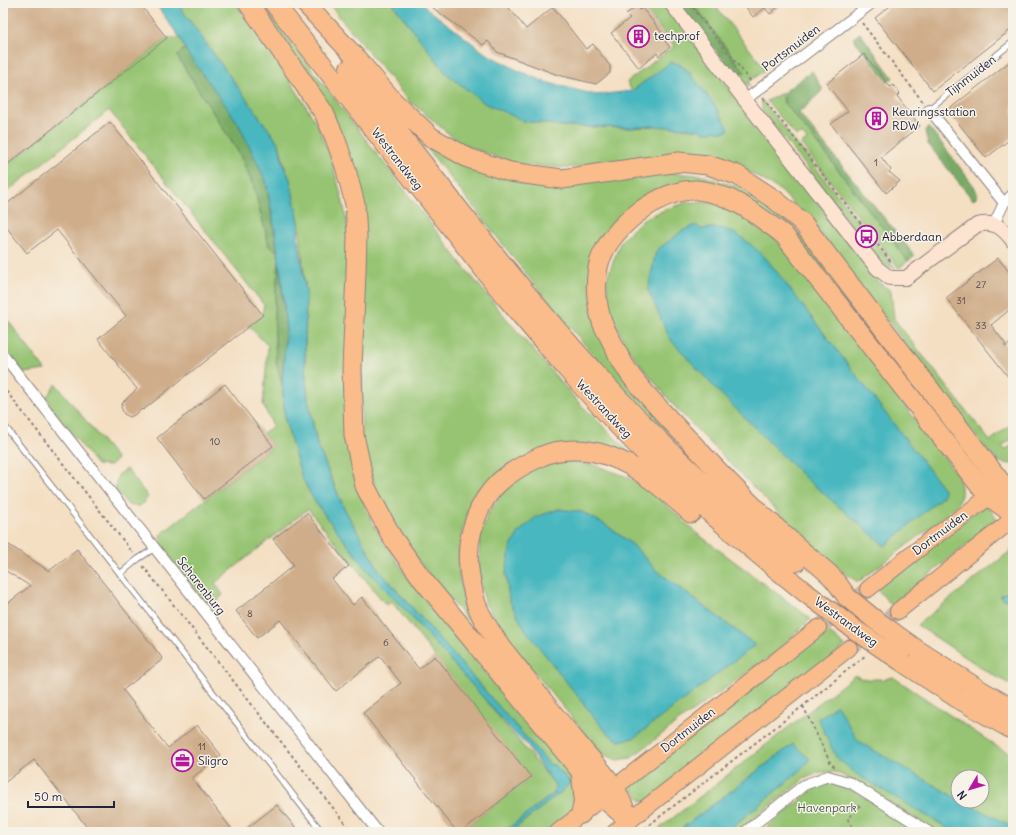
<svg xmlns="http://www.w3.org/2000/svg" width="1016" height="835" font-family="Delius,sans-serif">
<rect width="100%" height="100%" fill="#f7f3e8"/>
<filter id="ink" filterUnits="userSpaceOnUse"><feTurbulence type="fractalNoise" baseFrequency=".025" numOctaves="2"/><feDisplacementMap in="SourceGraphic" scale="8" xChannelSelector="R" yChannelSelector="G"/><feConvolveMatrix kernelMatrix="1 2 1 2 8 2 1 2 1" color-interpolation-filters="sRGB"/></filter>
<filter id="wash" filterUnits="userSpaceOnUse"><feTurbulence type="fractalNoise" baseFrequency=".012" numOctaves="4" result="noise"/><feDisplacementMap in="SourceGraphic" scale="16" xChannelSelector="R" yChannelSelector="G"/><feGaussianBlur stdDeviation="0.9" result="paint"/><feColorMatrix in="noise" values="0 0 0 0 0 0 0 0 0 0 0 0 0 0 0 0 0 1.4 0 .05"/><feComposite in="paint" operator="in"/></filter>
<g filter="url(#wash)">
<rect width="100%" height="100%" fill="#f4dfc3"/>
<path fill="#96c472" stroke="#5c7356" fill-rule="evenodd" d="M176,3H235L293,85L318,126L331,159L342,198L351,242L359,492L376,530L406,575L437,615L577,782L573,810L558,823L544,832H510L556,796L571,782L554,765H550L379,570L344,508L317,444L308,399L305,368L306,294L299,222L279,144Z
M254,3H261L463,266L521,336L579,403L649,471L545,449L463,527L459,549V576L466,608L472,622L481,637L389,525L362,452L357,192Z
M328,3H393L524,121L563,126L631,128L651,126L688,128L702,130L720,113L688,71L679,64L671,63L632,91L627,82L674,46L640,3H662L753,118L878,282L891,291L894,319L990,441L1013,423V438L1002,446L1005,450L1013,444V464L1002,463L990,454L814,225L781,191L748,171L676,156L630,159L567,168L516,164L461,144L408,100Z
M692,3H713L766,70L748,82L750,86L739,81L732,71L745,73Z
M167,38H180L185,48L177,56L239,153L254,187L269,246L278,252L279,260L274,312L276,363L282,383L285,420L302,478L315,502L367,570L408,613L472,684L555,785L554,793L504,832H461L530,777L392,602L386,605L308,509L215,583L223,595L214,604L204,601L161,546L160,535L273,446L263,433L273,426L263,405L268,346L249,326L262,314L264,305L109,110L3,195V168Z
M782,93L784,103L819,145L908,261L899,268L801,144L807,140L802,134L796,136L767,101Z
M762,100L895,268L882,264L762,110Z
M417,136L484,172L670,173L700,175L737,186L760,197L791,224L825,264L988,473L980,481L764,211L676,190L606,237L595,327L717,481C677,442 637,403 600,362C536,290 478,211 417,136Z
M689,202L715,203L748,217L774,237L813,285L957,474L961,486V495L957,505L935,524L858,582L831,563L805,540L675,407L627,348L608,308L607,278L621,241L643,219L672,207Z
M3,314L45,370L24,373L3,345Z
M56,384L117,459L110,466L97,465L45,399Z
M568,461L594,465L628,477L656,495L699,535L811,619L772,655L679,721L631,758L617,760L602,754L506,638L486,605L478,575L480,537L488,513L501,494L519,477L541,466Z
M127,469L148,497L140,506L128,505L115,489L118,475Z
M986,504L998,520L891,605L876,588Z
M1013,549V590L1000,596L1013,606V686L988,672L917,625Z
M825,629L845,646L646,802L642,801L629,786Z
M855,675L861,679L862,678C868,680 874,679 881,679V680L893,677L996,746L1013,755V832H937L864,787L836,772H820L804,779L737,832H726L800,771L809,759L793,744L677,832H655ZM958,777H982V801H958Z
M832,783L848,787L921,832H761L817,786Z"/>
<path fill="#78aa64" stroke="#4d6650" d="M678,3H692L745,73L732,71Z
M860,33L893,78L888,82L853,38Z
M185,48L238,123L266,181L278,252L269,246L254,187L239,153L177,56Z
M812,71L823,90L799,113L915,256L908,261L819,145L784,103V92Z
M929,127L974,186L978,195L973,200L928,144L925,130Z
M279,260L286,332L282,383L276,363L274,312Z"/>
<path fill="#48b7c0" stroke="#356c7e" d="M155,3H177L279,144L283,164L290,179L299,222L298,235L306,294L305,340V368L308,399L317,444L327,469L344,508L379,570L550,765H554L571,783L556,796L510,832H504L554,793L555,785L531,752L528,745L520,739L408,613L367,570L315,502L302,478L285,420L282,383L286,332L284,301L275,230L266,181L238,123L186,51L180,38Z
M392,3H422L428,9L485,53L517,70L545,82L596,95L632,91L671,62C674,63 678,63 680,65C691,71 725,118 729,130L723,132L713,130L712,132H703L702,130L688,128L651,126L631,128L563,126L524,121L484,103L447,74Z
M696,225L701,229C706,228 712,228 717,228C736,229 752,246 766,258L944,489L943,496L885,546L803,476L716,389L670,339L648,290L656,251L682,231Z
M559,509L582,512L606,525L633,545L656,570L755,645L634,738L619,741L606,732L524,628L509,600L506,573L510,549L519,532L536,517Z
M1013,590V606L1000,595Z
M837,705L858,741L958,799V801H962L1013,827V832H954L856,774L836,757L818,719Z
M793,744L810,759L800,771L726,832H677Z"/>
<g id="blocks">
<path fill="#cfad8a" d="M3,3H139L167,38L3,168Z
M439,3H505L526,29L553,7L586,49L593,44L610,66V73L596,84L558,75L497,52L488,41L483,45L433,8Z
M743,3H783L770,14L765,8L753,17Z
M894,3H1013V28L933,91L875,18Z
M637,6L640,10L642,8L667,39L665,41L670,47L659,56L657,53L639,68L611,33L630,18L626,14Z
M864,54L890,87L893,85L900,93L897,96L920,126L881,157L891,170L889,172L900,181L886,193L831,124L848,111L826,84Z
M1013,59V137L986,158L948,110Z
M110,122L263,315L143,410L142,409L134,415L130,417L124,414L121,407L123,402L137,389L98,339L126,316L57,230L27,253L3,223V207Z
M998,258L1013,277V307L991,325L1005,343V347L1013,341V383L946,298Z
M225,384L273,446L204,499L157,438Z
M307,513L349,566L332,579L353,605L362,597L419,669L435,656L531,777L461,832H457L363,713L401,683L380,656L336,691L280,620L257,638L236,611L294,565L273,539Z
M3,541L49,571L77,549L163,659L123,690L168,748L197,725L221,755L192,778L234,832H91L34,760L3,784V607L30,586L3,569Z
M277,805L299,832H242Z"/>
</g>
</g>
<g filter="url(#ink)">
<use href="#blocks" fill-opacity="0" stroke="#8b807f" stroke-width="1"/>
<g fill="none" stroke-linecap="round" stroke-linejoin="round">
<path stroke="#cab9a8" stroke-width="16" stroke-dasharray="16 8" stroke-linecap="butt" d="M818,628L868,589
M849,648L898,611"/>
<defs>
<path id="lane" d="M929,109L1013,42
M3,424L322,832
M120,574L138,559L155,548"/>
<path id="street" d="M745,100L872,3
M929,109L1004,203
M994,224L1004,203L1013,194
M3,355L378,832
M745,832L804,785L828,776L851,783L929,832"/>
<path id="secondary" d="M671,3L745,100L857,243L877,268L890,278H906L977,225C995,221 1002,227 1013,241"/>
<path id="primary" d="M868,589L931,539L989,497
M898,611L1013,519
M558,832L818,628
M615,832L849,648"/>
<path id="highway" d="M248,3L324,113L335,138L345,166L355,204L357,236L356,272L352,369L354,435L365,486L392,537L423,580L602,797L629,820
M274,3L504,295C546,345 589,396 635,443C689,496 747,546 806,593
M305,3L358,60L394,102L431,137L468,158L510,172L562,179L679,162L708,165L737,175L774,199L802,222L1003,485L1013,509
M349,69C430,171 508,277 596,374C657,442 724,505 796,562
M847,597C842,590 837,582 831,576C824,569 816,563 808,556C796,546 784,535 771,523C743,498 716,469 690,441C670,420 650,400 632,377C624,366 617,353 611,340C608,334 604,328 602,322C596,303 594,279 600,260C612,226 661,188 697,190C731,193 757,215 784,235L987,495L1013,514
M916,649L980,690L1013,709
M901,661L957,698L1013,730
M581,814L584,798L581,771
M627,814C623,806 620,797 615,789C607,776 594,763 584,751C562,725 541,699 521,672C505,652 487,630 477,606C475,601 474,596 473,591C468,570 466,551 472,530C483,489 505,473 542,456C552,451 564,450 575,450C622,450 658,484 691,513"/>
</defs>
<use href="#lane" stroke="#8b807f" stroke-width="7"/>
<use href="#street" stroke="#8b807f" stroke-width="12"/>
<use href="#secondary" stroke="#8b807f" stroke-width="16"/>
<use href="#primary" stroke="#8b807f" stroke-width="18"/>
<use href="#highway" stroke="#8b807f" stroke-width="21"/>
<path stroke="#8b807f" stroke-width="2" stroke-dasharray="3 3" stroke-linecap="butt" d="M689,3L752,83
M862,23L923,102
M763,98L892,263
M3,387L133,553
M143,566L352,832
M803,706L831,764L835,767
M640,832L803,706L866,655
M855,832L848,819L862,803"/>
<use href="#lane" stroke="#fff" stroke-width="5"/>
<use href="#street" stroke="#fff" stroke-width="10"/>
<use href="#secondary" stroke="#fde4d0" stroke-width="14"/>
<use href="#primary" stroke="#f9bc8a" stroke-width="16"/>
<use href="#highway" stroke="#f9bc8a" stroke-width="19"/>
<defs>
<path id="highway-bridge" d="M806,593L854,629L901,661
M847,597L874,619L916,649"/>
</defs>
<use href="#highway-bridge" stroke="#8b807f" stroke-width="21" stroke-linecap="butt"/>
<use href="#highway-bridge" stroke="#f9bc8a" stroke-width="19"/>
</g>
</g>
<defs>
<symbol id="building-ring" viewBox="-11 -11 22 22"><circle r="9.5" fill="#f7f3e8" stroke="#b5179e" stroke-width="1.5"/><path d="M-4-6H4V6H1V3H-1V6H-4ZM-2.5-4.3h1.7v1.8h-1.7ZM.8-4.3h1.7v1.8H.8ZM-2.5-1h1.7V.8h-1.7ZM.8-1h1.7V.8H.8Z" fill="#b5179e"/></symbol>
<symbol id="bus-ring" viewBox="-11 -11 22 22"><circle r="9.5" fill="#f7f3e8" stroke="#b5179e" stroke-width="1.5"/><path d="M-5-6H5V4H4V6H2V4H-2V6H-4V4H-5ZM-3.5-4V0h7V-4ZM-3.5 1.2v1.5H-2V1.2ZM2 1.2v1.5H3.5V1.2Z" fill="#b5179e"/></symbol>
<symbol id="office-ring" viewBox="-11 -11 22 22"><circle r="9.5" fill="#f7f3e8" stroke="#b5179e" stroke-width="1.5"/><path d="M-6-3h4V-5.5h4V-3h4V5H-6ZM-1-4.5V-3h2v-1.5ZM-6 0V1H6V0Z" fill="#b5179e"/></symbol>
</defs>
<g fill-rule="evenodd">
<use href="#building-ring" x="626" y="24" width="25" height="25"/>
<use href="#building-ring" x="864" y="106" width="25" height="25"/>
<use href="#bus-ring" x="854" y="224" width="25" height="25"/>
<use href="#office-ring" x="170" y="748" width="25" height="25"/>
</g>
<g text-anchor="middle" stroke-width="3" stroke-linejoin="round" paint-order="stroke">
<g font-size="10" fill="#4d454f">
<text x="876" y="166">1</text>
<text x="981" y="288">27</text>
<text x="961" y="304">31</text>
<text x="981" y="329">33</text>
<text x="215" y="445">10</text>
<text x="250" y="617">8</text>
<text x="386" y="646">6</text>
<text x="202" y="750">11</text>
</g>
<g font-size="12" fill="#22223b" stroke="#f7f3e8" text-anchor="start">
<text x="654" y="40">techprof</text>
<text x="892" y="116">Keuringsstation<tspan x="892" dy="14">RDW</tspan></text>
<text x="882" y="241">Abberdaan</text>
<text x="198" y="765">Sligro</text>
</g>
<g font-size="12" fill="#22223b" stroke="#f7f3e8">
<text transform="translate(791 48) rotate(-37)" y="4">Portsmuiden</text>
<text transform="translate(971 76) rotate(-38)" y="4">Tijnmuiden</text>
<text transform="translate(397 159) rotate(52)" y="4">Westrandweg</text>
<text transform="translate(604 409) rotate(47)" y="4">Westrandweg</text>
<text transform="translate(940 533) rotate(-37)" y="4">Dortmuiden</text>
<text transform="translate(201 586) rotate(52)" y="4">Scharenburg</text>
<text transform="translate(846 622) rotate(36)" y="4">Westrandweg</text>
<text transform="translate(688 730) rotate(-38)" y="4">Dortmuiden</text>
</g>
<g font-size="12" fill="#4b5b4e" stroke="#f7f3e8">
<text x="827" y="812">Havenpark</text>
</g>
</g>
<rect width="1016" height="835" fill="none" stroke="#f7f3e8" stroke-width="16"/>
<g transform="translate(970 789) rotate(232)"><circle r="19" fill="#f7f3e8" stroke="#a29fa3"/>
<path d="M0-3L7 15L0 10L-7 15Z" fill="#b5179e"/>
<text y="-6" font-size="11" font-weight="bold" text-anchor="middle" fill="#22223b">N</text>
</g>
<path d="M28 801v6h86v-6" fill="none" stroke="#22223b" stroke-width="2"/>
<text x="34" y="801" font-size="12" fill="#22223b" stroke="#f7f3e8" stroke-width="3" paint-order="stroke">50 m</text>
</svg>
